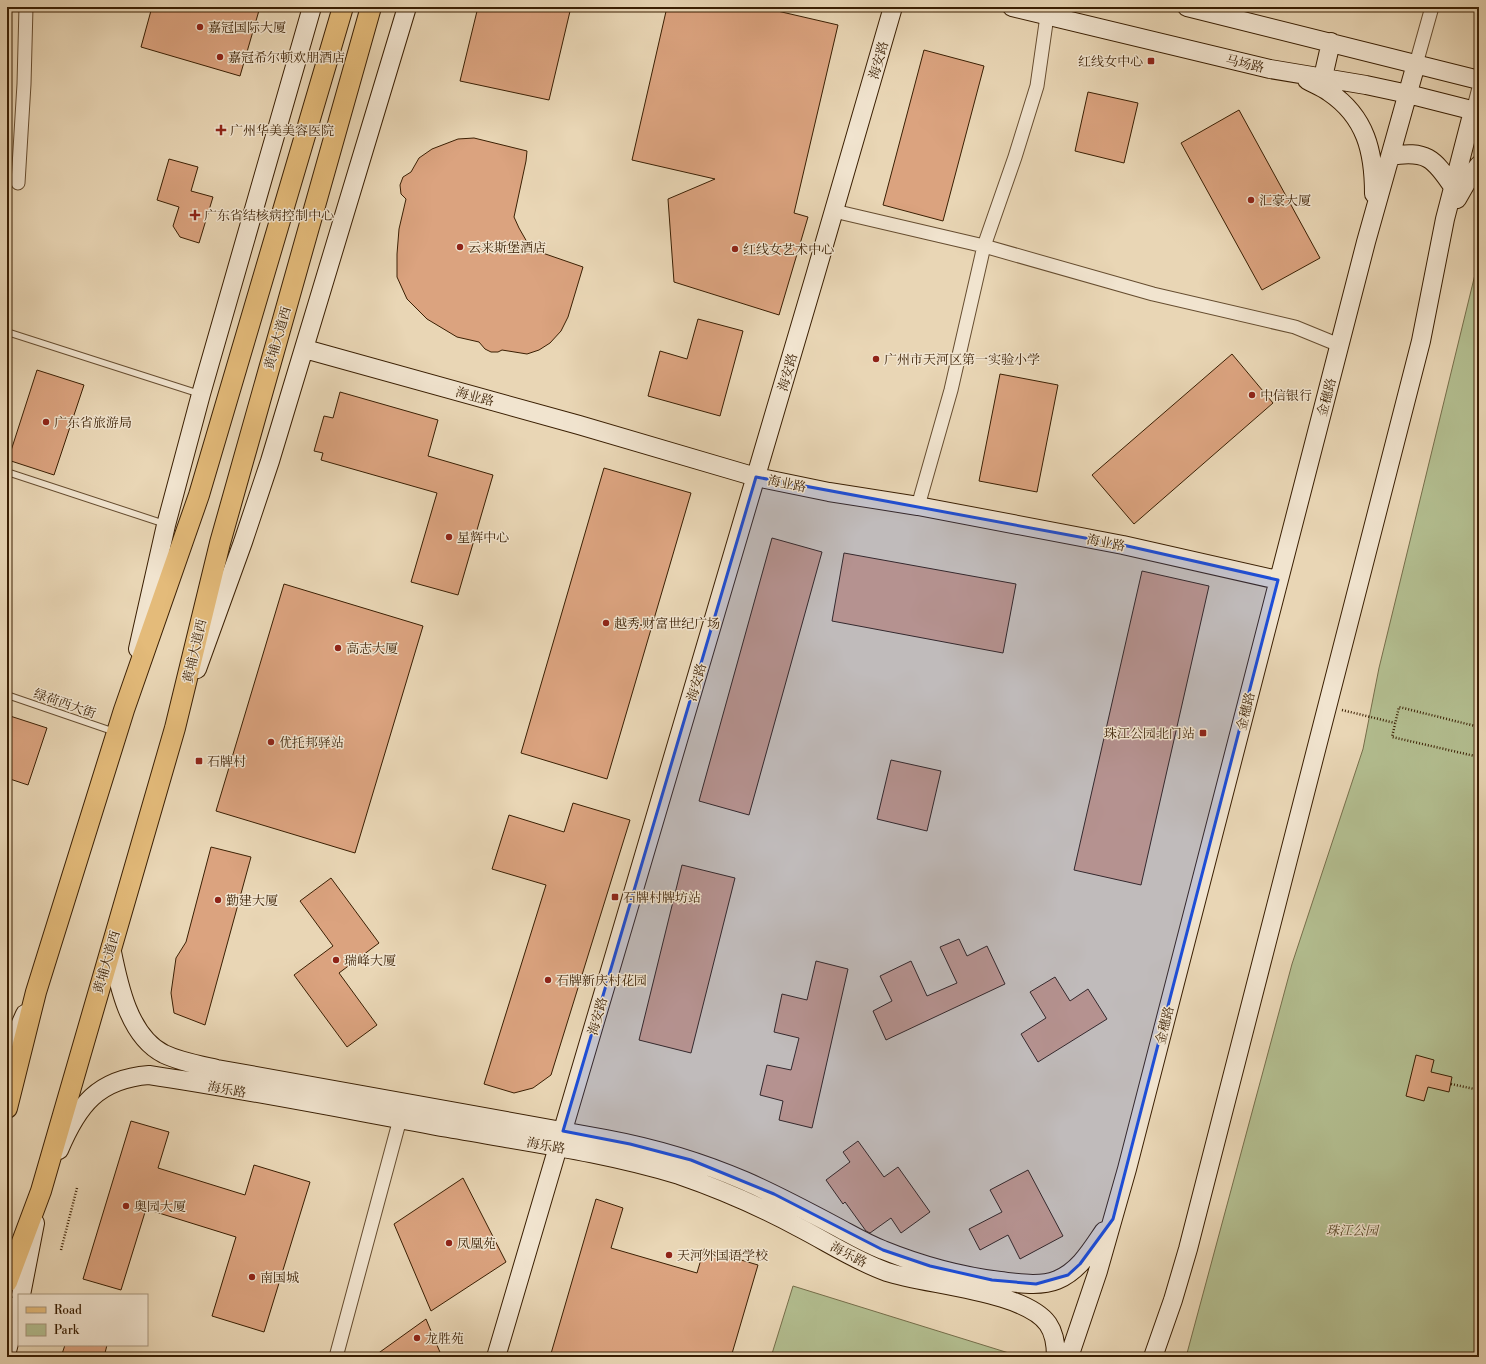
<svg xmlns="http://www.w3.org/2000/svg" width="1486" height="1364" font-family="'Libre Bodoni','Noto Serif SC',serif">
<rect width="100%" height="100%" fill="#e9d6b5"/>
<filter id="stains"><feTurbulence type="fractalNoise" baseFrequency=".005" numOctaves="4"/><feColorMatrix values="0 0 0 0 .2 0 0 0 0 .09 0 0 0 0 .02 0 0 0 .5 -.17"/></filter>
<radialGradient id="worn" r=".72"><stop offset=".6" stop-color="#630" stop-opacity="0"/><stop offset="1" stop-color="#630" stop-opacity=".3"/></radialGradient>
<path fill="#b3be90" stroke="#766e4a" d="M1479,258V1357H1186L1292,964L1363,749L1379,668Z
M793,1286L1012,1354L1011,1357H771Z"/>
<path fill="#dba37f" stroke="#3a1f03" d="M152,7H260L240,76L141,47Z
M478,7H571L549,100L460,81Z
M667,7H760L838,25L794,213L808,217L779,315L674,282L668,199L715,179L632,160Z
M924,50L984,66L943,221L883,205Z
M1088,92L1138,103L1124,163L1075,151Z
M1239,110L1320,258L1262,290L1181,143Z
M474,138L527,151L526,161L514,217L519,228L531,249L583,267L568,317L561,331L550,343L539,350L527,354L502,350L498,352H491L485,349L479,342L457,337L427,319L407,299L397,277V254L399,229L406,199L401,194L400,185L403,177L411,172L419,158L432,149L458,139Z
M169,159L198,167L191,191L213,197L199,243L180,237L173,226L179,207L157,200Z
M698,319L743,331L720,416L648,396L660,351L687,359Z
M1232,354L1273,403L1134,524L1092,475Z
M37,370L84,385L54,475L8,460Z
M1000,374L1058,385L1037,492L979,481Z
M340,392L438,420L428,456L493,475L458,595L411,582L437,493L321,460L323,453L314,451L324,416L333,418Z
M604,468L691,493L607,779L521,753Z
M772,538L822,552L749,815L699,801Z
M844,553L1016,584L1003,653L832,621Z
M1142,571L1209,586L1141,885L1074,870Z
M284,584L423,626L355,853L216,811Z
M7,715L47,728L28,785L7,778Z
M891,760L941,771L927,831L877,819Z
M573,803L630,820L551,1075L533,1088L514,1093L484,1084L546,885L492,869L509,815L564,832Z
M211,847L251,857L205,1025L174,1013L171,993L176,958L186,942Z
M682,865L735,878L691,1053L639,1040Z
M331,878L379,943L339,973L377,1025L347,1047L294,975L333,946L300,901Z
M959,939L967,956L987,946L1005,984L886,1040L873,1011L892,1001L880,976L911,961L927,996L957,983L940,947Z
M816,961L848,969L812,1128L779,1120L783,1101L760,1095L767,1065L791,1070L799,1038L774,1032L782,994L807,1000Z
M1055,977L1070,1001L1088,989L1107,1019L1038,1062L1021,1034L1046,1018L1030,992Z
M1416,1055L1434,1060L1431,1072L1452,1077L1449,1092L1428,1087L1424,1101L1406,1096Z
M131,1121L169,1132L158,1168L245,1195L254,1165L310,1182L264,1332L212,1316L236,1237L146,1209L121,1290L83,1279Z
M858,1141L884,1177L898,1167L930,1212L901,1233L891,1218L870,1233L866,1231L845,1202L843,1204L826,1180L850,1162L843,1152Z
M1028,1170L1063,1236L1020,1259L1008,1235L980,1250L969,1229L1002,1212L990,1190Z
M463,1178L506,1262L431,1311L394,1224Z
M596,1199L623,1208L611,1248L697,1273L704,1249L758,1265L731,1357H550Z
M426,1319L442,1357H373Z
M65,1345H107L104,1357H61Z"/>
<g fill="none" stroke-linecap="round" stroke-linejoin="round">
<defs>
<path id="lane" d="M7,332L200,394
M7,472L165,524
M7,695L115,732"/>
<path id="street" d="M1416,64L1432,7
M1473,111L1479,88
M18,183L24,84L26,7
M834,211L984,246L1153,294L1295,327L1339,345
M918,506L951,390L984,246L1015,157L1037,86L1047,16
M336,1357L400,1119"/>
<path id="secondary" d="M1012,7L1270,69L1366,85L1408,94L1479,112
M1187,7L1479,80
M1323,77L1331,42
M1307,80C1314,84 1322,87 1329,92C1366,117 1374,152 1374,194
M1390,156C1426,150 1434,158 1453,187
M1457,199L1469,178L1479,165
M305,349L579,425L756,477L829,492L918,506L1123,545L1278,580
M138,649L166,525L201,394L312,7
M197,669L243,542L270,461L407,7
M111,947C118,982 128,1036 164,1054C181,1062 199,1065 217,1069L606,1139C654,1148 701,1162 745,1181C777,1195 807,1211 837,1227C852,1235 867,1244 883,1250C920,1265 960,1276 1000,1281C1018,1283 1040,1287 1057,1280C1079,1271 1091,1250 1104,1231
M7,1055L25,1014
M59,1150C78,1105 98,1079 149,1075C249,1090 349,1110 448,1128C525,1142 604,1152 679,1175C720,1189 761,1207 800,1228C829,1243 856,1261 887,1272C926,1285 1025,1291 1048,1324C1055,1334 1056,1346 1056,1357
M21,1295L35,1223
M7,1351L19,1303
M496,1357L815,276L893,7
M1069,1357L1098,1271L1127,1169L1366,242L1416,64
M1153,1357L1173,1300L1188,1249L1421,341L1445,219L1473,111"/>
<path id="primary" d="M7,1108L36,992L124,710L199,495L343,7
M7,1282L41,1191L175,728L220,543L371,7"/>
</defs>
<use href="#lane" stroke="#664d30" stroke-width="8"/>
<use href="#street" stroke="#664d30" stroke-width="15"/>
<use href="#secondary" stroke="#3a1f03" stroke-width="20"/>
<use href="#primary" stroke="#3a1f03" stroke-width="22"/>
<path stroke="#3a1f03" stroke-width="2.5" stroke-dasharray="1 2" stroke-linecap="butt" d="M1342,710L1395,723
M1479,727L1399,707L1392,737L1479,757
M1451,1084L1479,1090
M61,1250L77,1188"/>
<use href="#lane" stroke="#f1e4cf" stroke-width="6"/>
<use href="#street" stroke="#f1e4cf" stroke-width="13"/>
<use href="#secondary" stroke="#f1e4cf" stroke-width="18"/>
<use href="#primary" stroke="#e4bb7a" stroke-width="20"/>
</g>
<path fill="#1d4ed8" fill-opacity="0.2" stroke="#1d4ed8" stroke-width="3" stroke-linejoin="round" d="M756,477L1123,545L1278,580L1113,1219L1080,1264L1068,1275L1036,1284L992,1280L930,1266L883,1250L774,1194L691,1160L630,1144L563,1131Z"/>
<g fill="#8f2418" stroke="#f1e4cf" stroke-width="1.5">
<circle cx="200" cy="27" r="4"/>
<circle cx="220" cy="57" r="4"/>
<rect x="1147" y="57" width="8" height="8" rx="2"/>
<path d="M219 124h4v4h4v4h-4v4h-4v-4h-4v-4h4z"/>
<circle cx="1251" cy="200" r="4"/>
<path d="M193 209h4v4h4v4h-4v4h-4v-4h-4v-4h4z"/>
<circle cx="460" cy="247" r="4"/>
<circle cx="735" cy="249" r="4"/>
<circle cx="876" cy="359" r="4"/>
<circle cx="1252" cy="395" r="4"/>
<circle cx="46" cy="422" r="4"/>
<circle cx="449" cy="537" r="4"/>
<circle cx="606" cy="623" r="4"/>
<circle cx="338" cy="648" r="4"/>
<rect x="1199" y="729" width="8" height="8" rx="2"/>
<circle cx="271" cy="742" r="4"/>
<rect x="195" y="757" width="8" height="8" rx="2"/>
<rect x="611" y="893" width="8" height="8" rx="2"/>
<circle cx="218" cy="900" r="4"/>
<circle cx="336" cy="960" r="4"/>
<circle cx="548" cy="980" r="4"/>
<circle cx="126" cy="1206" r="4"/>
<circle cx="449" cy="1243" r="4"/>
<circle cx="669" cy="1255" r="4"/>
<circle cx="252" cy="1277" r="4"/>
<circle cx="417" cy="1338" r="4"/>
</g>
<g text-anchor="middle" stroke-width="3" stroke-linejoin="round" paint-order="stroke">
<g font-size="13" fill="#3a1f03" stroke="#f1e4cf" text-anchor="start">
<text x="208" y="32">嘉冠国际大厦</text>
<text x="228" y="62">嘉冠希尔顿欢朋酒店</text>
<text x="1143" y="66" text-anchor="end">红线女中心</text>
<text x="230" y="135">广州华美美容医院</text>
<text x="1259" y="205">汇豪大厦</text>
<text x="204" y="220">广东省结核病控制中心</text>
<text x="468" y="252">云来斯堡酒店</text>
<text x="743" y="254">红线女艺术中心</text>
<text x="884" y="364">广州市天河区第一实验小学</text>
<text x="1260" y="400">中信银行</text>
<text x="54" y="427">广东省旅游局</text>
<text x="457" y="542">星辉中心</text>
<text x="614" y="628">越秀·财富世纪广场</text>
<text x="346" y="653">高志大厦</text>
<text x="1195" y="738" text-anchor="end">珠江公园北门站</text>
<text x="279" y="747">优托邦驿站</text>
<text x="207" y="766">石牌村</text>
<text x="623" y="902">石牌村牌坊站</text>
<text x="226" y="905">勤建大厦</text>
<text x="344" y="965">瑞峰大厦</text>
<text x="556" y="985">石牌新庆村花园</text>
<text x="134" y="1211">奥园大厦</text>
<text x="457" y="1248">凤凰苑</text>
<text x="677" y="1260">天河外国语学校</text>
<text x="260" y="1282">南国城</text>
<text x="425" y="1343">龙胜苑</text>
</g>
<g font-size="13" fill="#3a1f03" stroke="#f1e4cf">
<text transform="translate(878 60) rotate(-74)" y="5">海安路</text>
<text transform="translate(1245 63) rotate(13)" y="5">马场路</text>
<text transform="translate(277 338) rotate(-74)" y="5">黄埔大道西</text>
<text transform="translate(787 372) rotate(-74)" y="5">海安路</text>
<text transform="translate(475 396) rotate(15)" y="5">海业路</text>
<text transform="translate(1326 397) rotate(-75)" y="5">金穗路</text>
<text transform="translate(787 483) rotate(11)" y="5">海业路</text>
<text transform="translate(1106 542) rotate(11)" y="5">海业路</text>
<text transform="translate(194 651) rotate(-77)" y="5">黄埔大道西</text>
<text transform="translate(696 682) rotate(-74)" y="5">海安路</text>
<text transform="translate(65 703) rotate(19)" y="5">绿荷西大街</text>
<text transform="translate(1245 711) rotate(-76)" y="5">金穗路</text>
<text transform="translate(106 962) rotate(-74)" y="5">黄埔大道西</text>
<text transform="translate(597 1016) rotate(-74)" y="5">海安路</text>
<text transform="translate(1164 1025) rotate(-76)" y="5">金穗路</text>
<text transform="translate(227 1089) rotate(10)" y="5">海乐路</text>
<text transform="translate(546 1145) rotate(10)" y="5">海乐路</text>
<text transform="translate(849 1254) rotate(27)" y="5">海乐路</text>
</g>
<g font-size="13" font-style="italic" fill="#584726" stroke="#f1e4cf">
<text x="1352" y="1235">珠江公园</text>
</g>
</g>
<rect width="1486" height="1364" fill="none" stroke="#e9d6b5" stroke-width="24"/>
<rect x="8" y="8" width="1470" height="1348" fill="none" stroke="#3a1f03" stroke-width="2"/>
<rect x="12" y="12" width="1462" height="1340" fill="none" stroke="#3a1f03"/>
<rect x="18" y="1294" width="130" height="52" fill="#f1e4cf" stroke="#a8957d"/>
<rect x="26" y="1307" width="20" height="6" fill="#e4bb7a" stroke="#a8957d"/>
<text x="54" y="1314" font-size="12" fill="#3a1f03">Road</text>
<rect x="26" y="1324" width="20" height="12" fill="#b3be90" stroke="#a8957d"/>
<text x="54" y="1334" font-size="12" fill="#3a1f03">Park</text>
<rect width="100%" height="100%" filter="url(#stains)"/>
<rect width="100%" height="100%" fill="url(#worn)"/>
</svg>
